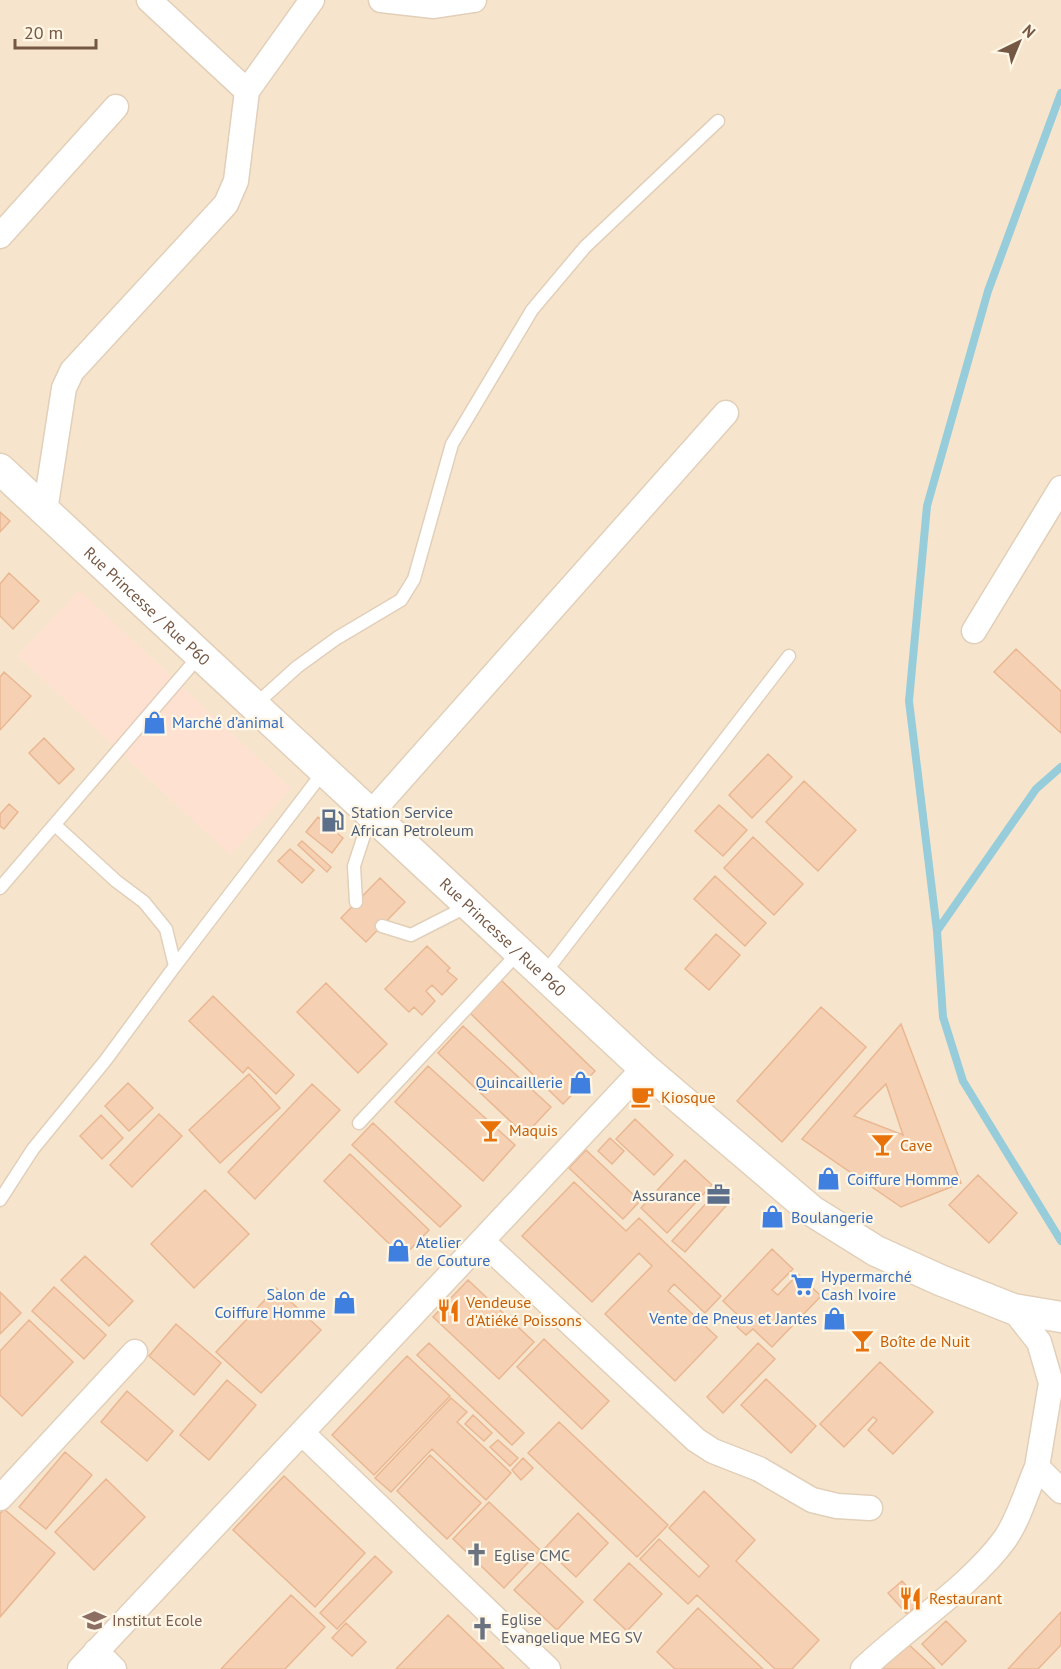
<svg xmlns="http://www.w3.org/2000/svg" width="1061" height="1669" font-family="'PT Sans',sans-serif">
<rect width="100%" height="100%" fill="#fef3de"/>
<path fill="#f6e5cc" d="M0,0H1061V1669H0Z"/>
<path fill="#ffe1d1" d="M79,590L291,789L230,855L18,656Z"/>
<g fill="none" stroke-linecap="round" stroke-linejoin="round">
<path stroke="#97cddb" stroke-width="8" d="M1061,767L1036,789L937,931L943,1017L963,1081L1061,1241
M937,931L909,701L927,506L988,291L1061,93"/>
</g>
<path fill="#f6d0b3" stroke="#e9b792" stroke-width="1.5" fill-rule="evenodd" d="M0,512L10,521L0,532Z
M9,573L39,601L13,629L0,616V584Z
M1016,649L1061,691V733L994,672Z
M4,672L31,696L0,730V677Z
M44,738L74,769L59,784L29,753Z
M768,754L792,777L752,818L729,795Z
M804,781L856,830L818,871L766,822Z
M9,804L18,812L4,829L0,826V814Z
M719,805L747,830L723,856L695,831Z
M318,817L343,838L332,853L306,832Z
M753,837L803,884L774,915L724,868Z
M302,841L331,867L327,872L298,845Z
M290,849L314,870L302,883L278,861Z
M715,876L766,923L745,946L694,899Z
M380,878L405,902L366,942L341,918Z
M716,934L740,955L709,990L685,969Z
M427,946L450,968L447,971L457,979L442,995L432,985L426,991L435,1001L422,1015L414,1007L409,1012L385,989Z
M500,979L595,1071L563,1104L468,1011Z
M326,983L387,1044L358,1073L297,1012Z
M213,996L294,1075L276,1094L248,1067L243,1073L189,1021Z
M821,1007L866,1047L782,1142L737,1101Z
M901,1024L961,1183L901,1207L802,1139ZM886,1084L903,1135L854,1116Z
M463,1026L551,1107L525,1135L438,1053Z
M428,1066L515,1145L483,1181L395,1102Z
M249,1074L280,1108L220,1163L189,1130Z
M128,1083L153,1108L129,1131L105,1106Z
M312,1084L340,1110L255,1199L228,1172Z
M159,1114L182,1136L132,1187L110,1165Z
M101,1115L123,1138L102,1159L80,1136Z
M635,1119L673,1155L654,1175L616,1139Z
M373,1123L461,1206L440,1227L352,1145Z
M610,1138L624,1151L612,1164L598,1151Z
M586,1150L640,1201L623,1219L569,1168Z
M350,1154L429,1230L403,1257L324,1181Z
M685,1160L712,1185L667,1233L641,1208Z
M978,1175L1017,1213L989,1243L949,1205Z
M574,1182L626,1231L639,1218L721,1296L705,1313L674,1284L668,1291L717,1337L675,1381L605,1314L652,1266L639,1253L592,1302L522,1236Z
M720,1188L732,1199L685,1252L672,1241Z
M205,1190L249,1234L194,1288L151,1244Z
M772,1249L793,1269L772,1290L778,1295L798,1274L821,1296L772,1347L753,1329L746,1335L737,1327L743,1320L723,1301Z
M85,1256L133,1301L109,1326L61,1280Z
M468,1280L534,1342L499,1379L433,1317Z
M54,1287L106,1335L84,1359L32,1311Z
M276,1288L321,1330L261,1393L216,1352Z
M0,1292L21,1313L0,1334Z
M29,1320L73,1362L22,1416L0,1395V1351Z
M176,1324L221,1363L194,1395L149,1356Z
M544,1339L609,1401L582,1429L517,1367Z
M429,1343L524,1433L512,1445L417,1355Z
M758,1343L775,1359L723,1413L707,1397Z
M407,1356L450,1396L374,1475L332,1435Z
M880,1362L933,1412L893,1454L868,1430L877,1420L873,1417L844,1447L820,1424Z
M766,1379L816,1426L791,1453L741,1405Z
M227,1380L256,1405L209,1460L180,1435Z
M127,1391L173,1431L147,1461L101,1422Z
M451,1398L467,1412L457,1422L511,1473L486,1500L432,1449L391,1492L375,1478Z
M473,1415L492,1433L484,1441L465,1424Z
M559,1422L668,1525L637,1557L528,1453Z
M498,1440L518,1458L510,1466L490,1447Z
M65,1452L92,1475L46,1529L19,1507Z
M430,1455L481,1503L447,1539L397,1491Z
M523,1458L533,1468L521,1480L512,1470Z
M284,1476L365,1553L315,1607L233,1530Z
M106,1479L145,1517L94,1570L55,1532Z
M704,1491L755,1540L736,1561L819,1640L792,1669H775L697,1595L688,1604L640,1559L659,1539L699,1577L709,1566L669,1528Z
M489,1502L540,1550L504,1588L453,1539Z
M4,1509L55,1553L0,1617V1514Z
M578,1513L608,1543L576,1577L545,1548Z
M375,1556L392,1572L337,1629L320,1613Z
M541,1562L583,1602L557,1630L514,1590Z
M629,1563L662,1594L627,1631L594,1600Z
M902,1581L921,1602L907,1614L888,1593Z
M291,1595L325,1627L285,1669H221Z
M698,1608L763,1669H675L657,1652Z
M1061,1612V1645L1038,1669H1008Z
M448,1615L504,1669H396Z
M946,1621L966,1641L942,1665L922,1644Z
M346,1623L366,1642L352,1656L332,1638Z
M906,1642L935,1669H882Z"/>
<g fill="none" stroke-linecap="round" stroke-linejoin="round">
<defs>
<path id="service" d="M255,705L297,667L337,638L401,600L414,579L452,444L532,310L585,247L718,121
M0,888L200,655
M356,902L354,866L371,814
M382,926L411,935L468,906
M175,966L324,771
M544,974L789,656
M359,1123L520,951
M0,1200L33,1149L105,1061L175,966L166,929L144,902L116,881L55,825"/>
<path id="minor" d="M149,0L247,91
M381,0L434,6L474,0
M0,236L116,107
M45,511L64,388L72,371L226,204L236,181L247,91L312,0
M974,631L1061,488
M371,813L726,413
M482,1241L696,1440L713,1451L759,1469L812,1500L837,1506L870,1508
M1013,1309L1039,1342L1051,1383L1037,1467L1061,1491
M302,1433L548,1669
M0,1498L135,1352
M96,1651L114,1669
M80,1669L644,1068
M863,1669C907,1627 971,1586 1005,1539C1019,1519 1027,1490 1037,1467"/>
<g id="tertiary">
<path id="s1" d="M0,469L644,1068L812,1211L876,1251L940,1280L1013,1309L1061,1317"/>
</g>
</defs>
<use href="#service" stroke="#e2cfb9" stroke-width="15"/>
<use href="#minor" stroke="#e2cfb9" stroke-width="27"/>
<use href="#tertiary" stroke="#e2cfb9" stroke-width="33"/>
<use href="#service" stroke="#fff" stroke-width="12"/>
<use href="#minor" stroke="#fff" stroke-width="24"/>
<use href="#tertiary" stroke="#fff" stroke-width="30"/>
</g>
<defs>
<symbol id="shop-bare" viewBox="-9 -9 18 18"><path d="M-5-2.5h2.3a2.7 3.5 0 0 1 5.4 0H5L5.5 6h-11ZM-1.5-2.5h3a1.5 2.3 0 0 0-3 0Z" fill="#3f7fe0" stroke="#fff6e6" stroke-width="2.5" paint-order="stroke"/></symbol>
<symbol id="fuel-bare" viewBox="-9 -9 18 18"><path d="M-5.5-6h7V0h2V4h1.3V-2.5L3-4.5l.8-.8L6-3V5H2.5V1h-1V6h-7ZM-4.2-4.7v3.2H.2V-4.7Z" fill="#5c6f8a" stroke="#fff6e6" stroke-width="2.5" paint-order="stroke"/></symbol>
<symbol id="cafe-bare" viewBox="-9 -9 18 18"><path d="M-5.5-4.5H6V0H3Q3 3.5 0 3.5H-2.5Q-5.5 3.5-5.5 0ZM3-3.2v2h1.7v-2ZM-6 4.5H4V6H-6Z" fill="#e8710a" stroke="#fff6e6" stroke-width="2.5" paint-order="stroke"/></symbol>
<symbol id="bar-bare" viewBox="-9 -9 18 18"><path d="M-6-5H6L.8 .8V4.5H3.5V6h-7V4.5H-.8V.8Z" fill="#e8710a" stroke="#fff6e6" stroke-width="2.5" paint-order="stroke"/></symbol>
<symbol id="office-bare" viewBox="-9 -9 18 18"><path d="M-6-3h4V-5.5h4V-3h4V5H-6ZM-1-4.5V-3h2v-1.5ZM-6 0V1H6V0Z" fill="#5c6f8a" stroke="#fff6e6" stroke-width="2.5" paint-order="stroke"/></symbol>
<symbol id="supermarket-bare" viewBox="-9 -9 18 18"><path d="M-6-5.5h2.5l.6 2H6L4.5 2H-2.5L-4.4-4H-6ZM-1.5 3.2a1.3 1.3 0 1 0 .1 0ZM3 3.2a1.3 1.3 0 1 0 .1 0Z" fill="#3f7fe0" stroke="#fff6e6" stroke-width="2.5" paint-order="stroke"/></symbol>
<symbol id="restaurant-bare" viewBox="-9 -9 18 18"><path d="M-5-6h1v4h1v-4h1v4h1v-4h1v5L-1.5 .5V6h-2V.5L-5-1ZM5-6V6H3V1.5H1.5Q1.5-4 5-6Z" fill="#e8710a" stroke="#fff6e6" stroke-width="2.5" paint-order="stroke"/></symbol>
<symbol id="church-bare" viewBox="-9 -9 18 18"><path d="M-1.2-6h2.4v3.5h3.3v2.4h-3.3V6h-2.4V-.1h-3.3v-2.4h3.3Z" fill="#6b7280" stroke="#fff6e6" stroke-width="2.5" paint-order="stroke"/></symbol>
<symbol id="school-bare" viewBox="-9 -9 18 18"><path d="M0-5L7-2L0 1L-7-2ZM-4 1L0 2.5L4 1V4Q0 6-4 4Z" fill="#8d6e63" stroke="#fff6e6" stroke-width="2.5" paint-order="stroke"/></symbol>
</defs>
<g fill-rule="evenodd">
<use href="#shop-bare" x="138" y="706" width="33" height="33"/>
<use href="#fuel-bare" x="316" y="804" width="33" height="33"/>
<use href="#shop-bare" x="564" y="1066" width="33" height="33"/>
<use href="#cafe-bare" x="626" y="1080" width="33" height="33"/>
<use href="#bar-bare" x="474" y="1114" width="33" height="33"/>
<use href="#bar-bare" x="866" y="1128" width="33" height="33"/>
<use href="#shop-bare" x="812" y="1162" width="33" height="33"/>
<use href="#office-bare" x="702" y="1178" width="33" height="33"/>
<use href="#shop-bare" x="756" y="1200" width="33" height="33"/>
<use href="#shop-bare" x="382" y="1234" width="33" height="33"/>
<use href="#supermarket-bare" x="786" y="1268" width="33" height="33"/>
<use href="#shop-bare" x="328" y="1286" width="33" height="33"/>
<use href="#restaurant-bare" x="432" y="1294" width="33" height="33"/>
<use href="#shop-bare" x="818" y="1302" width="33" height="33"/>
<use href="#bar-bare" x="846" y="1324" width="33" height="33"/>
<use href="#church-bare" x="460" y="1538" width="33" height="33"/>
<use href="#restaurant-bare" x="894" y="1582" width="33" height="33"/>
<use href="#school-bare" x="78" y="1604" width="33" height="33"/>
<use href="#church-bare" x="466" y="1612" width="33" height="33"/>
</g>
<g text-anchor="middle" stroke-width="4.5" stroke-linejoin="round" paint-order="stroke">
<g font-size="16" fill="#755844" stroke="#fff6e6">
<text dy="6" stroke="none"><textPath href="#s1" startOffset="201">Rue Princesse / Rue P60</textPath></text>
<text dy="6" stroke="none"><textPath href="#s1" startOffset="687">Rue Princesse / Rue P60</textPath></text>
</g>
<g font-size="16" fill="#366cbe" stroke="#fff6e6" text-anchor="start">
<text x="172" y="728">Marché d’animal</text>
<text x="563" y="1088" text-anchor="end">Quincaillerie</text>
<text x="847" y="1185">Coiffure Homme</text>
<text x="791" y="1223">Boulangerie</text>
<text x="416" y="1248">Atelier<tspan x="416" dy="18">de Couture</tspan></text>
<text x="821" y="1282">Hypermarché<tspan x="821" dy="18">Cash Ivoire</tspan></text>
<text x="326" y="1300" text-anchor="end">Salon de<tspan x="326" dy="18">Coiffure Homme</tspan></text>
<text x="817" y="1324" text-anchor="end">Vente de Pneus et Jantes</text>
</g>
<g font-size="16" fill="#4e5e75" stroke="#fff6e6" text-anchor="start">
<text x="351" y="818">Station Service<tspan x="351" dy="18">African Petroleum</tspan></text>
<text x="701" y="1201" text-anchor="end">Assurance</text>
</g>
<g font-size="16" fill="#c56008" stroke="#fff6e6" text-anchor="start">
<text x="661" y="1103">Kiosque</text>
<text x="509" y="1136">Maquis</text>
<text x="900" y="1151">Cave</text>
<text x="466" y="1308">Vendeuse<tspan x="466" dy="18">d'Atiéké Poissons</tspan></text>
<text x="880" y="1347">Boîte de Nuit</text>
<text x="929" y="1604">Restaurant</text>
</g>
<g font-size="16" fill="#5b616d" stroke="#fff6e6" text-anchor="start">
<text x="494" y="1561">Eglise CMC</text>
<text x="501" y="1625">Eglise<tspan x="501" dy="18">Evangelique MEG SV</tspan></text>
</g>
<g font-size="16" fill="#785e54" stroke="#fff6e6" text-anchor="start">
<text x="112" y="1626">Institut Ecole</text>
</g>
</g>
<g transform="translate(1019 42) rotate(43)" stroke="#fff6e6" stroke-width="4.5" paint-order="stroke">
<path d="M0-4.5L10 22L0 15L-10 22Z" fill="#755844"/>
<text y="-9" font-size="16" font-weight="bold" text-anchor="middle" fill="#755844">N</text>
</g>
<path d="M15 39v9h81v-9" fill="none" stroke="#755844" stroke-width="3"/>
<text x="24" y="39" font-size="18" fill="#755844" stroke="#fff6e6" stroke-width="4.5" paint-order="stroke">20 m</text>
</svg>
